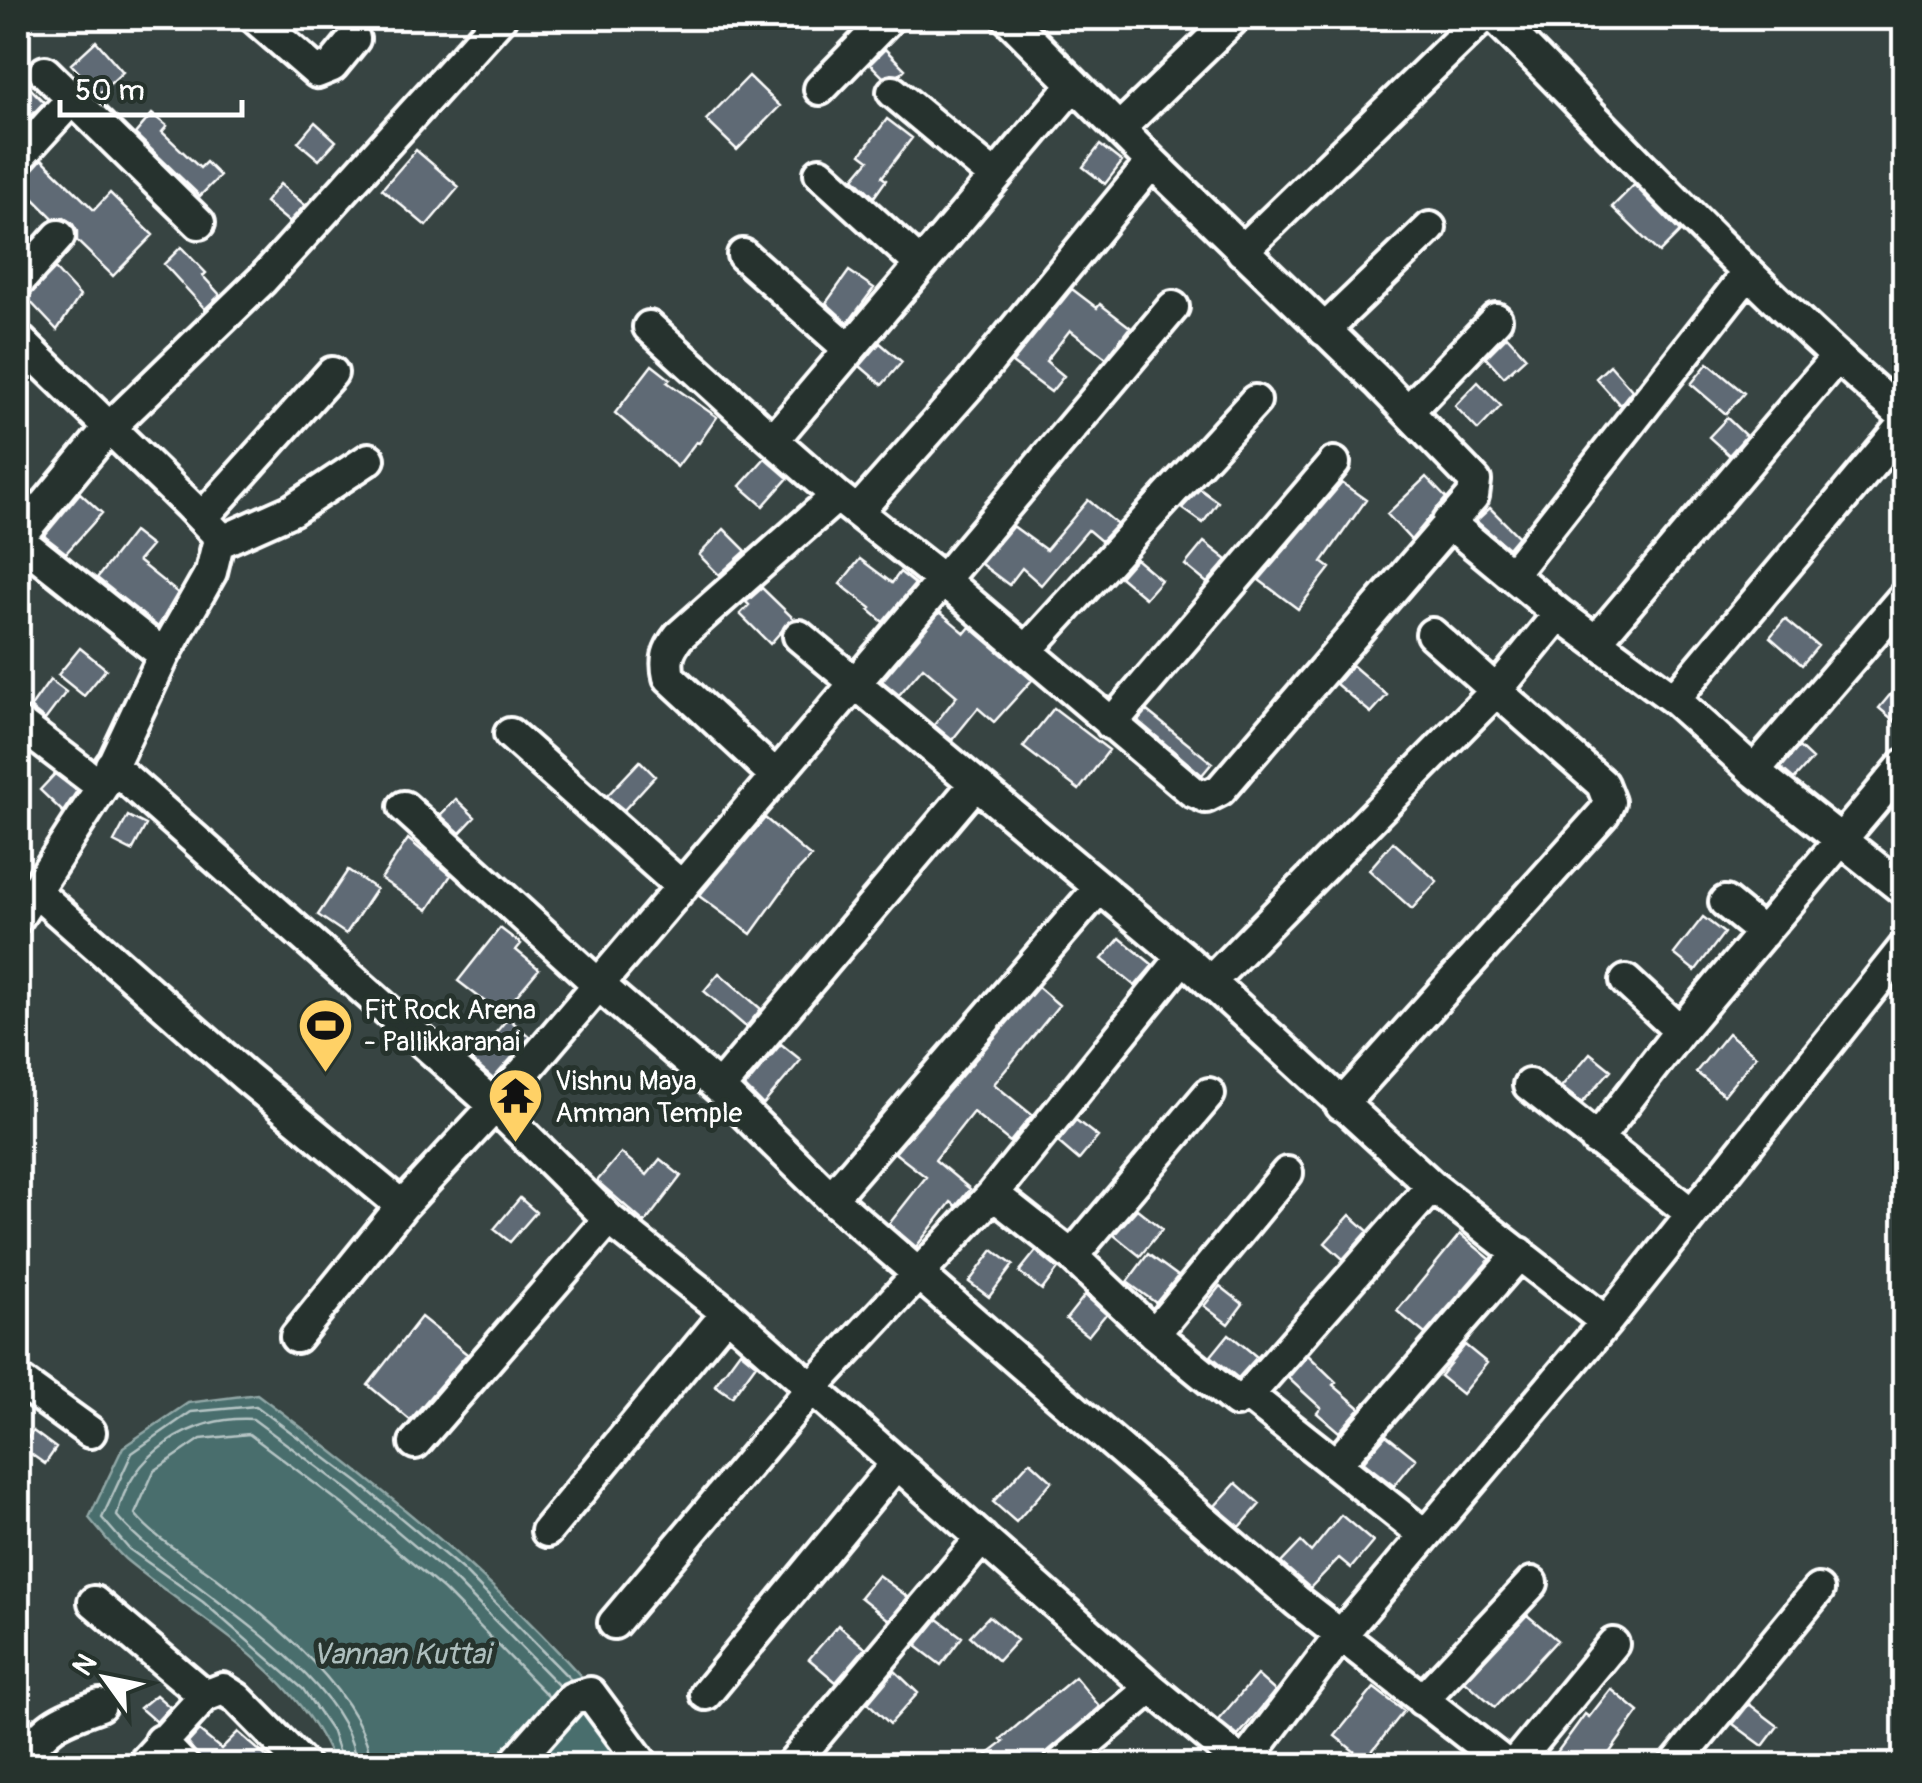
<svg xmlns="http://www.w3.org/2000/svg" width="1922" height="1783" font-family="Pangolin,sans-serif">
<rect width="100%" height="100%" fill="#374442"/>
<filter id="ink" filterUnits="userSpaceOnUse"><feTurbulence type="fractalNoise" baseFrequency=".01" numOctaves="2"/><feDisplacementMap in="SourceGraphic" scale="20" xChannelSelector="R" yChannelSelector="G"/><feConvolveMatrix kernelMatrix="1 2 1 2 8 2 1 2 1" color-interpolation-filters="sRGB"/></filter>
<g filter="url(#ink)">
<path fill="#496e6d" stroke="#92a8a7" stroke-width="2.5" d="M257,1394C403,1503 545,1618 654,1765H335C295,1667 202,1623 125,1559C112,1547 101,1532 89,1518L123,1447L188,1403Z"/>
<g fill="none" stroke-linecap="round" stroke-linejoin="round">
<path stroke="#b6c5c5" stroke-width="2.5" d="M343,1766L332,1732L303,1689L203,1602L129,1549L102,1518L132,1453L191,1412L256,1406L359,1483L463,1570L571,1680
M356,1766C351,1669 174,1585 117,1516C131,1454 191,1415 253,1419L351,1492L454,1579L559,1686
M371,1766C368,1697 270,1620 219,1580C191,1558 158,1542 135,1514L154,1471L201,1439L249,1434L342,1504L444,1590L549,1697"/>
</g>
<path fill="#5f6b74" stroke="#fff" stroke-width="2.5" d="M96,41L123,72L99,94L71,64Z
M885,49L905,69L899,75L883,77L870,64Z
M18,76L44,102L26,121L18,113Z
M749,76L780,106L737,150L706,120Z
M152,114L167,126L162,132L200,168L206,162L220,176L200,196L135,134Z
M887,119L912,138L882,177L886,180L874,197L854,178L869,160L861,154Z
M315,122L336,141L319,160L298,142Z
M1100,145L1122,162L1105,184L1083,167Z
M416,150L459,187L426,226L382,189Z
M42,159L94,210L110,193L153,235L113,276L77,241V231L72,223L64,218H53L18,183L19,176L31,171Z
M280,184L305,205L289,222L265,202Z
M1634,185L1680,232L1659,253L1612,207Z
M181,247L206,273L203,276L220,295L205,309L164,264Z
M55,269L80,296L57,330L27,298Z
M849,271L874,288L848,323L826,303Z
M1072,289L1097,308L1100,304L1130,327L1106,358L1070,330L1046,361L1064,376L1051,392L1012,363Z
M1507,336L1526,357L1504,377L1486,357Z
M880,343L902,362L882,385L860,366Z
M1708,363L1744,393L1726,414L1691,384Z
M652,365L670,379L667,382L717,417L699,443L696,442L677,467L615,413Z
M1610,365L1632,390L1620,405L1596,378Z
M1478,382L1501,406L1478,430L1455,406Z
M1727,418L1746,436L1729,455L1709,437Z
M765,458L788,478L763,506L740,486Z
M1426,477L1446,498L1411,540L1387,514Z
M1342,483L1366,500L1322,562L1330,568L1298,609L1259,580Z
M1200,489L1218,502L1203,523L1182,508Z
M80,493L102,513L66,553L44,536Z
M1088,500L1117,524L1101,541L1088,530L1041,585L1022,568L1009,585L981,564L1013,526L1046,550Z
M1490,508L1518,536L1508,548L1476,521Z
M724,529L746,551L719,575L699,555Z
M133,532L151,546L138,561L178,593L158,627L97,578Z
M1204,542L1227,560L1207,583L1185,565Z
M860,559L892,583L900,572L915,584L883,622L869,610L871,608L840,584Z
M1136,559L1161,580L1145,598L1120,577Z
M762,588L793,618L770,644L740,614L749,605L746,602Z
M940,612L965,633L970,627L1032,680L994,722L978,708L952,740L934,725L957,696L923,667L899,695L882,681Z
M1785,619L1818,646L1802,665L1770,637Z
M80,648L106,669L84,696L58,675Z
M1352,665L1387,695L1371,713L1336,684Z
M1904,678V729L1879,708Z
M50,680L66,692L45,720L30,708Z
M1054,708L1109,750L1079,790L1023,747Z
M1147,711L1212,763L1202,775L1138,721Z
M1799,747L1812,759L1794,779L1781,768Z
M640,761L655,776L624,810L607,796Z
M55,774L77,791L63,812L40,790Z
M456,799L475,817L460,833L440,815Z
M128,816L146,825L132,851L114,842Z
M765,818L811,857L792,877L751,934L699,896Z
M408,839L451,875L428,910L381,879Z
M1393,842L1437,881L1412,909L1369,870Z
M348,870L376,889L346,934L318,915Z
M1703,917L1724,933L1695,971L1674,954Z
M500,928L521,944L516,950L539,969L501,1014L458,981Z
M1120,938L1153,965L1135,986L1102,959Z
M719,973L761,1009L746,1027L704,991Z
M1038,987L1059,1005L994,1084L1032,1115L1010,1142L973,1112L935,1160L970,1189L956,1206L951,1202L916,1247L889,1224L926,1177L895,1153Z
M508,1018L530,1037L493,1079L472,1061Z
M1728,1033L1756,1056L1724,1095L1696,1072Z
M781,1044L801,1060L763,1105L745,1087Z
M1590,1053L1611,1070L1582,1103L1561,1087Z
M1076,1120L1098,1137L1079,1160L1058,1142Z
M621,1153L647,1175L660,1159L681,1176L645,1223L597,1181Z
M520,1198L536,1212L510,1242L494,1229Z
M1137,1209L1162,1229L1140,1256L1114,1235Z
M1350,1215L1368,1231L1343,1259L1325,1243Z
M1460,1234L1490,1259L1425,1334L1397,1311Z
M993,1250L1013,1265L989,1297L969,1282Z
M1036,1251L1058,1269L1042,1290L1019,1272Z
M1148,1254L1178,1276L1156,1303L1127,1282Z
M1220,1286L1243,1304L1228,1324L1204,1306Z
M1085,1295L1106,1314L1088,1336L1066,1319Z
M421,1317L467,1354L410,1420L368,1385Z
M1229,1334L1257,1357L1238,1378L1211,1356Z
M1465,1345L1487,1363L1462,1394L1440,1376Z
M740,1351L756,1364L732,1397L715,1385Z
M1308,1355L1336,1382L1333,1385L1360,1408L1339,1432L1317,1413L1321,1408L1288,1378Z
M33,1431L56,1448L45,1464L21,1447Z
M1386,1435L1416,1459L1394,1486L1363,1462Z
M1030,1461L1052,1481L1016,1522L993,1502Z
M1236,1483L1260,1504L1240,1527L1215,1506Z
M1341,1515L1373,1542L1351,1568L1339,1558L1310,1588L1281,1563L1301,1542L1311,1552Z
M878,1575L908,1597L889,1620L860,1597Z
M1527,1615L1557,1640L1495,1707L1465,1681Z
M989,1616L1017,1640L998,1661L970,1636Z
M938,1619L962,1637L941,1665L916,1646Z
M838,1625L865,1648L836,1682L809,1659Z
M895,1671L918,1693L890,1724L868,1703Z
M1257,1675L1275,1691L1238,1736L1218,1720Z
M1075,1677L1100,1707L1047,1752L1041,1766H973L1004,1742L1001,1739Z
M1374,1688L1404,1711L1365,1760L1335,1736Z
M1611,1689L1639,1712L1600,1766H1547L1585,1714L1589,1717Z
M156,1695L170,1707L156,1722L140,1708Z
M1749,1704L1778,1726L1763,1746L1733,1724Z
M199,1731L221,1749L238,1732L277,1766H205L188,1743Z"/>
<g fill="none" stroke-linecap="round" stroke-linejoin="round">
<defs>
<path id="street" d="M255,18L317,72L332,66L354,39
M1008,18L1152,162
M1496,18C1630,153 1760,293 1904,416
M45,72L199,223
M820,89L889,18
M893,92L995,177
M1119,129L1234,18
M18,158L72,99
M820,173L921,265
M1242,251L1482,18
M743,255L849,349
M18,282L59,236
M649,327L773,440
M1324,330L1430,228
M18,339L188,504L217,534L218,543L211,572L164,655L102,787L18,917
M1408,411L1496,319
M837,496L773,440L1074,84
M858,511L967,388L1152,162L1378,381L1475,481L1473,496L1220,790L1206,797L1192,791L943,580L1173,307
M202,518L332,373
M1448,522L1559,614L1674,699L1754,771L1904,890
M18,538L108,429L262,280L500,18
M18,539L164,655
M218,543L292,510L369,459
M1511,575L1748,273
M799,636L1183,957L1432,1186L1606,1322
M1597,640L1836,358
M1026,651L1255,401
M1674,699L1904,425
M18,723L102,787
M1111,724L1334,463
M510,734L682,887
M111,765L495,1106L609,1219L727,1313L1151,1688L1245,1766
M1754,771L1904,597
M404,807L599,985L719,1088L831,1198L1023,1365L1298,1602L1508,1766
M36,892L245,1076L402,1206
M1725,902L1763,933
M1626,981L1680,1031
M1210,982L1497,690L1559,614
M1529,1085L1692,1214
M719,1088L975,784
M1341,1105L1604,813L1609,802L1602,784L1432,634
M1596,1140L1680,1031L1904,765
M993,1194L1072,1256L1154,1334L1236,1401L1248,1395L1432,1186
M831,1198L1099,888
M1072,1256L1209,1094
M1154,1334L1287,1173
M296,1337L402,1206L495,1106L943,580L837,496L679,636C668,650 665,659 669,677L776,776
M18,1380L90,1432
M1248,1395L1425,1535
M415,1443L609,1219
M1336,1464L1520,1253
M547,1531L727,1313
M94,1602L205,1696
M614,1623L812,1388L993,1194L1183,957
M706,1694L897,1463
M1422,1700L1532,1583
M160,1741L184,1766
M18,1763C50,1724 52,1722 100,1705
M792,1764L982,1538
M141,1766L205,1696L223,1689L237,1698L304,1766
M512,1766L572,1698L590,1693L644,1766
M1059,1766L1151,1688
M1242,1766L1341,1635L1606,1322L1904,948
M1513,1766L1613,1644
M1674,1766L1818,1590"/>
</defs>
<use href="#street" stroke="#fff" stroke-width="38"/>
<use href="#street" stroke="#26332d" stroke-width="30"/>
</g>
</g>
<defs>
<symbol id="stadium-pin" viewBox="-11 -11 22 30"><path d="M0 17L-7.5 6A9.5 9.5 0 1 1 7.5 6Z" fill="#ffd166" stroke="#26332d"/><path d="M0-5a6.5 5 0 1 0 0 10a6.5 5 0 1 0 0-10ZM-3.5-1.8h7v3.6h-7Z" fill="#111"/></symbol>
<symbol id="temple-pin" viewBox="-11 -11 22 30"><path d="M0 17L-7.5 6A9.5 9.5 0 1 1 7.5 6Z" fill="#ffd166" stroke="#26332d"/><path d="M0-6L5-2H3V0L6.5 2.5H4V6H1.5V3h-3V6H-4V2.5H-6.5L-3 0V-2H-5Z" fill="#111"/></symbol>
</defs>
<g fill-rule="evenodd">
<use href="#stadium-pin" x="294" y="994" width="63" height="86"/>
<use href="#temple-pin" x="484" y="1064" width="63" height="86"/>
</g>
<g text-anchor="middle" stroke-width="10" stroke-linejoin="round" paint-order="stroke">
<g font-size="28" fill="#fff" stroke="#26332d" text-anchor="start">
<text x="364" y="1019">Fit Rock Arena<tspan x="364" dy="32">- Pallikkaranai</tspan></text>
<text x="555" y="1090">Vishnu Maya<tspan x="555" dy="32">Amman Temple</tspan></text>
</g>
<g font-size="30" font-style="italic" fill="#adbebd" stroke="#26332d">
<text x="401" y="1664">Vannan Kuttai</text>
</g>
</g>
<rect width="1922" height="1783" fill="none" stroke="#26332d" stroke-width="60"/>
<rect x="30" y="30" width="1862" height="1723" fill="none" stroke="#fff" stroke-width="4" filter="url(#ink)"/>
<g transform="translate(105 1678) rotate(303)" stroke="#26332d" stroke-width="8" paint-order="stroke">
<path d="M0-8L18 38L0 25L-18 38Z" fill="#ffffff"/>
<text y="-15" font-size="28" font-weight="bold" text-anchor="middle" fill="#ffffff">N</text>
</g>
<path d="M60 100v15h182v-15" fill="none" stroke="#ffffff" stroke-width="5"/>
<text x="75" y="100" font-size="30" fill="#ffffff" stroke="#26332d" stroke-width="8" paint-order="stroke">50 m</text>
</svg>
